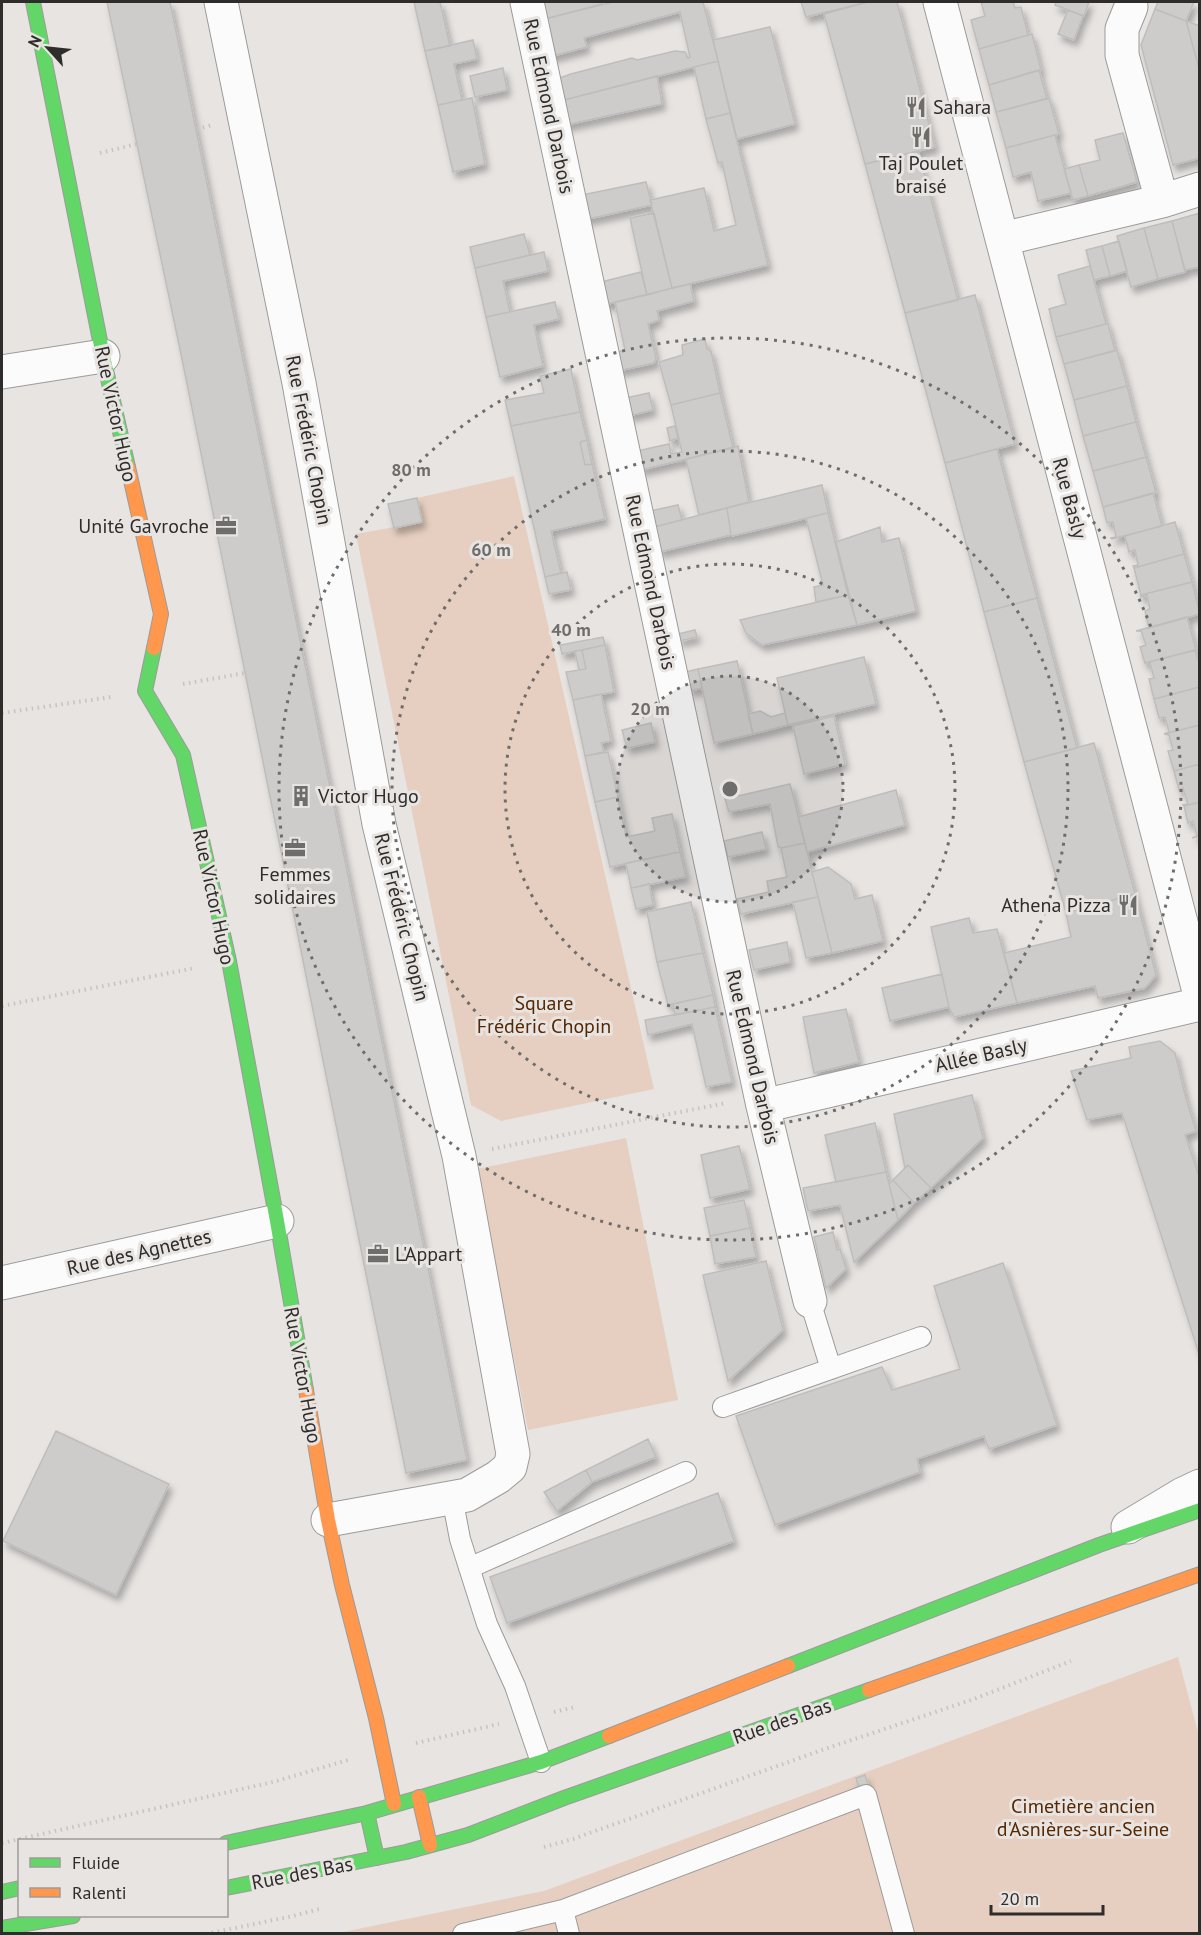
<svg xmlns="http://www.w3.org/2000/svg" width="1201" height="1935" font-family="'PT Sans',sans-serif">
<defs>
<filter id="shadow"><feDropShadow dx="3.5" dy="6" stdDeviation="3" flood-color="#0004"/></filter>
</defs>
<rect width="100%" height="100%" fill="#e7e4e2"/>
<path fill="#e6cfc0" d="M514,476L654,1089L501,1121L471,1105L356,534L422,522L417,498Z
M626,1138L678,1400L528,1430L477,1169Z
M1178,1657L1199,1736V1933L333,1934L544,1891Z"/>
<path fill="#cecccb" stroke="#bfbdbc" stroke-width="1.5" filter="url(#shadow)" d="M107,2H170L467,1460L406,1473L181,354Z
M414,2H440L450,46L425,51Z
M532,2H602V4L537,21Z
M613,2H703L718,61L556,102L551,81L571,74L632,58L637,60L675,51L685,52L688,58L690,57L680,12L584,38L587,47L545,58L537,21Z
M801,2H868L806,17Z
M868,2H897L935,147L865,164L824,14Z
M981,2H1013L1015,8L1021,7L1028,35L979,49L971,20L985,16Z
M1056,2H1089L1084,16L1055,5Z
M1158,2H1194L1186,21L1155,9Z
M1155,9L1186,21L1200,72V158L1173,165L1141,45Z
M1068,10L1083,16L1074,40L1058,34Z
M1186,21L1200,26V72Z
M770,27L795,124L737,139L713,40Z
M1032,34L1041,70L989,85L979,49Z
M473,40L477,59L454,64L462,100L438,105L425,51Z
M718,61L730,113L706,119L694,67Z
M503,68L507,90L475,97L470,76Z
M1039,70L1047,99L996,112L989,85Z
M657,76L662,104L561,126L556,102Z
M472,98L485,164L453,172L438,105Z
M1049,98L1059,134L1006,148L996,112Z
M730,113L768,265L672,288L650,200L704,188L714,231L736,225L722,162L718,163L706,119Z
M1123,133L1137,182L1088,196L1079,165L1100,160L1095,140Z
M1055,135L1071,193L1038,201L1031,172L1013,177L1006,148Z
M918,151L958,300L905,313L865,164Z
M1079,165L1088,196L1073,200L1064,169Z
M646,182L652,205L583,220L577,196Z
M654,213L672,288L647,295L630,218Z
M1200,213V267L1185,270L1172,221Z
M1172,221L1185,272L1158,279L1144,228Z
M1144,228L1158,279L1131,287L1117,236Z
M524,234L530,255L475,268L470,247Z
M1119,241L1127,271L1110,276L1102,246Z
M1102,246L1110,276L1094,280L1086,250Z
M544,252L548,271L503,281L510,312L486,317L475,268Z
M1090,266L1106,324L1056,337L1049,309L1066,304L1058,275Z
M641,272L647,295L603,305L597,283Z
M690,284L694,301L657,311L659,320L648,324L656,358L654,363L618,371L614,353L625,350L615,302Z
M975,295L1015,444L945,463L905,313Z
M555,302L559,319L534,325L543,366L500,377L486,317Z
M1106,324H1108L1115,351L1064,364L1056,337Z
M705,339L707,349L711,351L720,393L671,405L659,362L683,355L682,345Z
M1117,350L1127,386L1074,400L1064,364Z
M571,369L580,412L511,426L505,400L544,393L540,376Z
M1127,386L1136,422L1083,436L1074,400Z
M649,393L653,410L628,416L625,398Z
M720,393L733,448L641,470L637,451L669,444L671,454L682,452L671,405Z
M580,412L587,440L580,442L585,465L592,464L605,519L551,531L561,573L545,577L511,426Z
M1136,422L1146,457L1093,471L1083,436Z
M675,426L678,438L670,441L667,428Z
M587,440L592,464L585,465L580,442Z
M738,446L749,502L699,515L686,459Z
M997,449L1037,598L984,612L945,463Z
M1146,457L1156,493L1103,507L1093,471Z
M822,485L828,513L732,536L731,535L727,508Z
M1153,493L1162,526L1112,539L1111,538L1116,537L1113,522L1107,523L1103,507Z
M417,498L422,522L394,528L388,504Z
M678,505L682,520L654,527L650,511Z
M727,508L731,535L659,552L654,527Z
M828,513L848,595L816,602L814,587L823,585L806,518Z
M1175,522L1184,554L1134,568L1133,566L1138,565L1135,550L1129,552L1125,536Z
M880,527L882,542L899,538L916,611L857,625L836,542Z
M1184,554L1192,582L1141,595L1134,568Z
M567,572L571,590L549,594L545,577Z
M1192,582L1200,614L1149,628L1145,611L1150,609L1147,595L1141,597V595Z
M848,595L857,625L762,645L746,633L740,620Z
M1037,598L1077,748L1024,762L984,612Z
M1187,617L1196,650L1145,663L1140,647L1146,645L1141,631H1136Z
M695,630L697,637L679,641L678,634Z
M603,637L605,645L562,654L560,645Z
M605,645L614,692L573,700L566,672L586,669L582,650Z
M582,650L586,669L579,670L575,651Z
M1195,650L1200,666V687L1154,699L1149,679L1154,678L1150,663H1145Z
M864,657L876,704L788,725L777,678Z
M737,661L753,734L714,743L698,669Z
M698,669L702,688L690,691L686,672Z
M1200,687V725L1164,734L1169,732L1165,717L1159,718L1154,699Z
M601,694L611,741L601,743L604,752L585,756L573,700Z
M760,711L771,717L785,713L788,725L753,734L748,714Z
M834,716L845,764L804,774L793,726Z
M651,723L655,742L627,748L622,730Z
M1200,725V764L1174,771L1168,751L1173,750L1169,735L1164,734Z
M1094,743L1135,894L1066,913L1024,762Z
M608,752L618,797L595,802L585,756Z
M1200,764V802L1184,806L1183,805L1188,804L1183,788L1179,790L1174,771Z
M790,784L805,843L782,848L778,847L770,804L729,812L725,799Z
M896,790L905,825L807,852L798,817Z
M618,797L626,837L655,831L652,818L672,814L680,852L610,867L595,802Z
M1200,802V836L1192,838L1197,836L1193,821L1188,823L1184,806Z
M762,832L766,849L728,857L724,841Z
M805,843L818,897L741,914L737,899L769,892L767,881L787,877L781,848Z
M680,852L686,877L631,888L626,863Z
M828,867L851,884L855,899L872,895L883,941L832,953L812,872Z
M649,884L653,905L636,909L631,888Z
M1135,894L1156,975L1145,988L1098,998L1095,986L1017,1003L1004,953L1071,937L1066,913Z
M818,897L832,953L806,958L793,902Z
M691,902L703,953L657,962L647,912Z
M969,918L973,933L997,929L1017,1003L954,1017L949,1007L931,927Z
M787,942L790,962L754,970L749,950Z
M703,953L713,995L668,1005L657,962Z
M942,974L949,1007L890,1021L882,988Z
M713,995L715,1007L675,1015L673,1004Z
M715,1007L732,1082L706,1087L692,1024L648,1035L645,1020Z
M846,1009L859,1062L814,1073L803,1017Z
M1160,1041L1175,1053L1185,1095L1196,1131L1185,1135L1200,1179V1357L1122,1113L1087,1120L1071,1071L1131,1058L1129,1047Z
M972,1095L983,1138L931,1188L908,1165L905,1168L894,1114Z
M875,1123L886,1172L836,1182L825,1135Z
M739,1146L750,1189L710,1198L701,1155Z
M908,1165L931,1188L914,1203L893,1180Z
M886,1172L898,1220L854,1262L840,1205L808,1211L803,1188Z
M893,1180L914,1203L898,1220L889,1184Z
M744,1200L750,1228L710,1236L704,1208Z
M750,1228L756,1257L715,1264L710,1236Z
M833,1232L837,1250L840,1249L846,1269L826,1288L814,1237Z
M766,1261L783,1330L728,1381L703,1275Z
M1003,1263L1057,1425L989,1449L984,1436L917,1459L920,1472L775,1525L736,1416L882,1367L892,1390L960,1369L934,1286Z
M56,1431L169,1484L116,1595L3,1541Z
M648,1439L656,1457L592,1482L586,1470Z
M586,1470L592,1482L557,1511L544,1492Z
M718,1493L734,1541L507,1623L490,1577Z
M865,1775L868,1785L859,1788L856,1778Z"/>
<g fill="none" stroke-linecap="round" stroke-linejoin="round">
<defs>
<path id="lane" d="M810,1301L831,1369
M723,1407L921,1337
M452,1497L460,1539L487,1624L515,1686L541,1762
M469,1568L686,1472
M563,1910L569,1934
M463,1934L563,1910L866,1795L904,1934"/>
<path id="street" d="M221,2L299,383L379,824L459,1156L513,1454L510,1467L498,1477L467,1495L328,1520
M527,2L763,1106L810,1301
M940,2L1200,995
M1162,201L1200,189
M1002,239L1162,201L1122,55V29L1131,7
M2,372L103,356
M763,1106L1200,1004
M2,1283L277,1221
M1128,1527L1183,1494L1200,1486"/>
<path id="fast" d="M33,2L104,361L128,467
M154,648L145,691L183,755L229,961L277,1221L306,1390
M788,1666L1099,1545L1200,1510
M367,1813L377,1858
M226,1843L367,1813L541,1762L609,1736
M226,1888L406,1852L468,1835L564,1798L869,1690
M2,1892L20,1888
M2,1928L73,1916"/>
<path id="slow" d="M128,467L161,614L154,648
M306,1390L328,1520L342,1585L376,1718L394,1804
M869,1690L1200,1574
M609,1736L788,1666
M419,1797L430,1845"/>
</defs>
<use href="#lane" stroke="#9d9b9a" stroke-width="22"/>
<use href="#street" stroke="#9d9b9a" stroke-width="35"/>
<use href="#fast" stroke="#9d9b9a" stroke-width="16"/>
<use href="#slow" stroke="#9d9b9a" stroke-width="16"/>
<path stroke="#c5c4c4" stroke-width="4" stroke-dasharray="1.5 4.5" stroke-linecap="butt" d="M197,129L212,125
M100,153L137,144
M183,684L245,673
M2,713L111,697
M2,1006L195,968
M492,1149L726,1103
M554,1712L575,1707
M416,1743L499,1724
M2,1843L273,1782L348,1760
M544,1847L573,1839L822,1750L974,1699L1071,1661
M206,1934L293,1916L323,1908"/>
<use href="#lane" stroke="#fbfbfb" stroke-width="20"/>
<use href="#street" stroke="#fbfbfb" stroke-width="33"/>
<use href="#fast" stroke="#63d668" stroke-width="14"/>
<use href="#slow" stroke="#ff974d" stroke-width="14"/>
</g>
<circle cx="730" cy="789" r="113" fill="#6f6d6c" fill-opacity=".12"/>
<g fill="none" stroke="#6f6d6c" stroke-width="3" stroke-dasharray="3 6">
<circle cx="730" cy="789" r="113"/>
<circle cx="730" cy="789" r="225"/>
<circle cx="730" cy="789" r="338"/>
<circle cx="730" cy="789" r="451"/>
</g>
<defs>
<symbol id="restaurant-bare" viewBox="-9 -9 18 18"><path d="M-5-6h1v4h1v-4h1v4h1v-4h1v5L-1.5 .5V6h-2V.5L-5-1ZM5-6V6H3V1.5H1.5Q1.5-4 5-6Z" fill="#6f6d6c" stroke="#e8e4e1" stroke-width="2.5" paint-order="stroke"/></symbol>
<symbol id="office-bare" viewBox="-9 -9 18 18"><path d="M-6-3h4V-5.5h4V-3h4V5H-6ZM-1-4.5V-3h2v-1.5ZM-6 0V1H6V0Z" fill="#6f6d6c" stroke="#e8e4e1" stroke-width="2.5" paint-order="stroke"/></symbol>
<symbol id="building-bare" viewBox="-9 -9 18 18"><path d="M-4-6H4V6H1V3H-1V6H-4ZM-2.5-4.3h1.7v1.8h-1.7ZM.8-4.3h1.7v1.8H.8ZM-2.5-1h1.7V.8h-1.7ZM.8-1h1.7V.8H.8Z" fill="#6f6d6c" stroke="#e8e4e1" stroke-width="2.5" paint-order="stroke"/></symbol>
</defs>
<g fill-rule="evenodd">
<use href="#restaurant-bare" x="901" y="92" width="30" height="30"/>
<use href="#restaurant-bare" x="906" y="122" width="30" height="30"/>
<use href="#office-bare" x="211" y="511" width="30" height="30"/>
<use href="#building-bare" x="286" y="781" width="30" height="30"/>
<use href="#office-bare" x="280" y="833" width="30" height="30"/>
<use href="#restaurant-bare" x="1113" y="890" width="30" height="30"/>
<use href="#office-bare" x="363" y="1239" width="30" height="30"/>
</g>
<g text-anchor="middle" stroke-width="6" stroke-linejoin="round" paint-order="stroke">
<g font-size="20" fill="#2f2d2c" stroke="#e8e4e1">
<text transform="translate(549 106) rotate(78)" y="7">Rue Edmond Darbois</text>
<text transform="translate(116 414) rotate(78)" y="7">Rue Victor Hugo</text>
<text transform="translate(309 440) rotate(79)" y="7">Rue Frédéric Chopin</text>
<text transform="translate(1070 498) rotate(75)" y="7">Rue Basly</text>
<text transform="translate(651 582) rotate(78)" y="7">Rue Edmond Darbois</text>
<text transform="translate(214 897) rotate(78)" y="7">Rue Victor Hugo</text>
<text transform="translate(402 917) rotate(76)" y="7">Rue Frédéric Chopin</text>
<text transform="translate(981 1055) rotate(-13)" y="7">Allée Basly</text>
<text transform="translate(753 1057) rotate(77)" y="7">Rue Edmond Darbois</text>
<text transform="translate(139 1252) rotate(-13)" y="7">Rue des Agnettes</text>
<text transform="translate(303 1375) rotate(80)" y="7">Rue Victor Hugo</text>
<text transform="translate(782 1721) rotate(-19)" y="7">Rue des Bas</text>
<text transform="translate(302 1873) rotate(-11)" y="7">Rue des Bas</text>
</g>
<g font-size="20" fill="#2f2d2c" stroke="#e8e4e1" text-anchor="start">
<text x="933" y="114">Sahara</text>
<text x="921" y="170" text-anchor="middle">Taj Poulet<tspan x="921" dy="23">braisé</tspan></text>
<text x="209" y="533" text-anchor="end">Unité Gavroche</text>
<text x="318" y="803">Victor Hugo</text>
<text x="295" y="881" text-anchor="middle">Femmes<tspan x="295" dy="23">solidaires</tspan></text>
<text x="1111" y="912" text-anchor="end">Athena Pizza</text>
<text x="395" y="1261">L'Appart</text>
</g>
<g font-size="20" fill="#572700" stroke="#e8e4e1">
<text x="544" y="1010">Square<tspan x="544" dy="23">Frédéric Chopin</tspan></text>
<text x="1083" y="1813">Cimetière ancien<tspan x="1083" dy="23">d'Asnières-sur-Seine</tspan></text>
</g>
</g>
<circle cx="730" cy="789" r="9" fill="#6f6d6c" stroke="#e8e4e1" stroke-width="3"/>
<g font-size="18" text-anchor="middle" font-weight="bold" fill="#6f6d6c" stroke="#e8e4e1" stroke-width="6" stroke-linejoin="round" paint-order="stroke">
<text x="411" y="476">80 m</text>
<text x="491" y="556">60 m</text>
<text x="571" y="636">40 m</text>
<text x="650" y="715">20 m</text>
</g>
<rect width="1201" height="1935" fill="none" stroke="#2f2d2c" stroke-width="6"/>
<rect x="18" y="1839" width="210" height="78" fill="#e8e4e1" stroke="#9e9b99" stroke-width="1.5"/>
<rect x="30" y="1858" width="30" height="9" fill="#63d668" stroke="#9e9b99" stroke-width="1.5"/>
<text x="72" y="1869" font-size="18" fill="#2f2d2c">Fluide</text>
<rect x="30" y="1888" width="30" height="9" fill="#ff974d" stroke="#9e9b99" stroke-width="1.5"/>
<text x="72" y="1899" font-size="18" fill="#2f2d2c">Ralenti</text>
<g transform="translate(48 48) rotate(297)" stroke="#e8e4e1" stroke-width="4.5" paint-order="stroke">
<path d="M0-4.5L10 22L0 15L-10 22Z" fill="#2f2d2c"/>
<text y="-9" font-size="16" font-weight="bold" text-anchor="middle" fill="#2f2d2c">N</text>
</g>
<path d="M991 1905v9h112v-9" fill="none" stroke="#2f2d2c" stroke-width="3"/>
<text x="1000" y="1905" font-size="18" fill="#2f2d2c" stroke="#e8e4e1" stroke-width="4.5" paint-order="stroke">20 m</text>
</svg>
